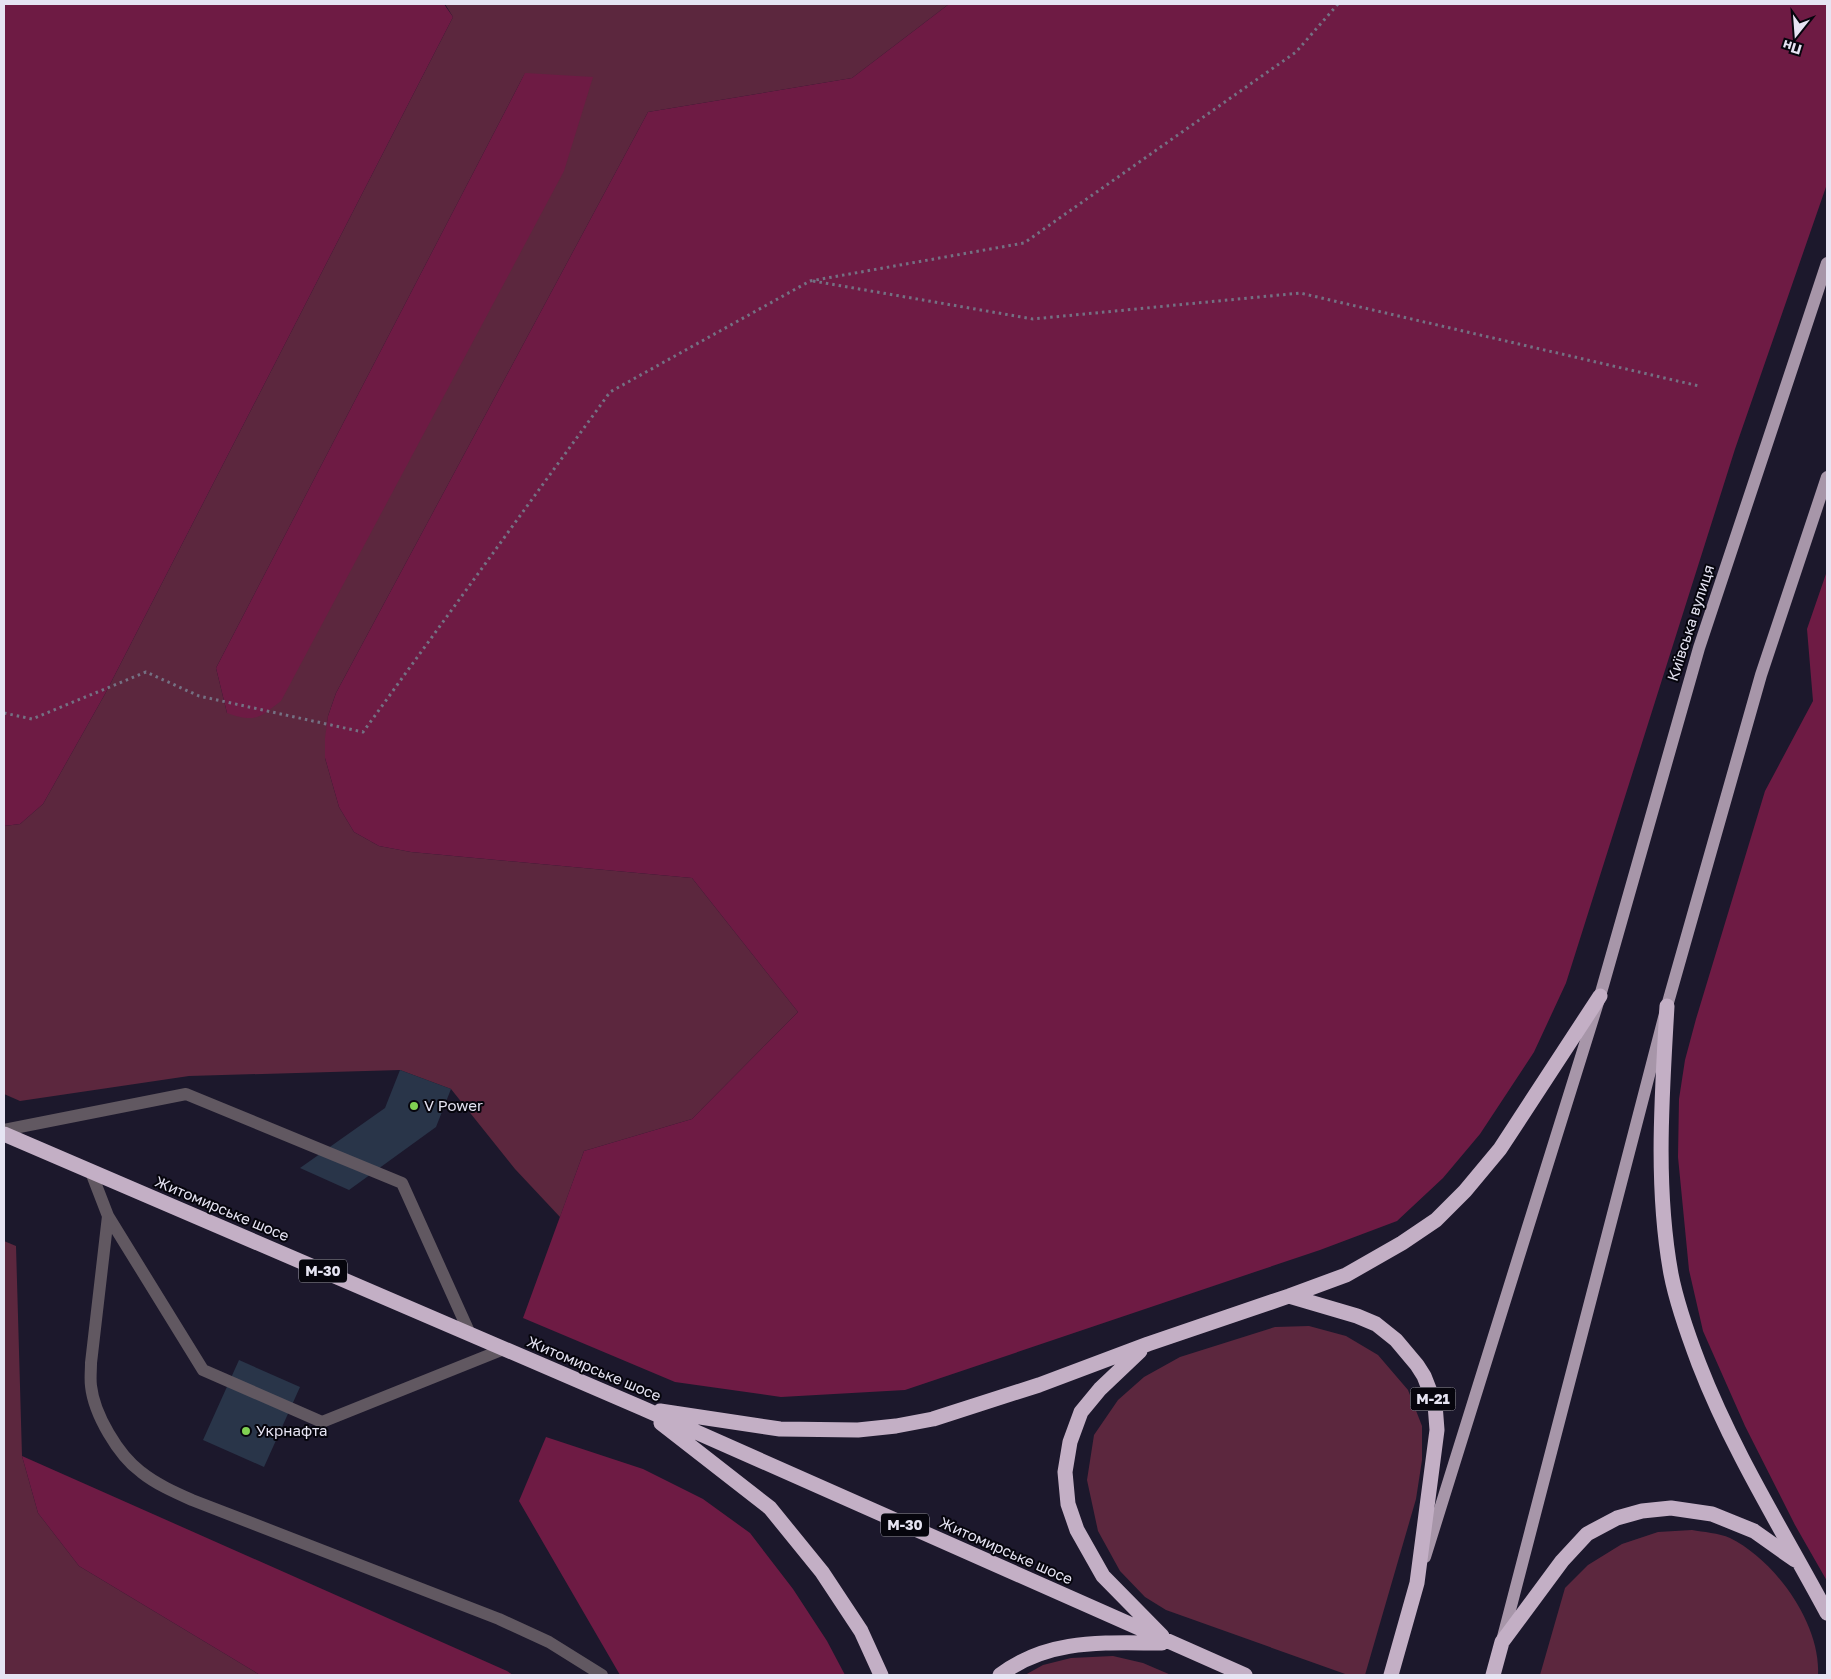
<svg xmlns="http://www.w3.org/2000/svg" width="1831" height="1679" font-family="'Golos Text',sans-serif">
<rect width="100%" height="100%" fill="#1c182c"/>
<path fill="#5c273e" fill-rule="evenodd" d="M445,4H949L852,78L648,112L336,693L328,716L325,758L339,807L354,832L379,846L411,852L692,878L798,1012L692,1119L584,1151L560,1217L515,1169L451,1089L400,1070L189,1076L20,1101L4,1094V826L20,824L43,804L105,694L453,17ZM525,73L227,713L216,668Z
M4,1241L16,1246L22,1456L38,1513L79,1566L260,1675H4Z
M1309,1326L1346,1336L1378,1355L1408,1390L1422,1426V1460L1416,1499L1365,1675H1348L1166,1610L1145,1597L1120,1571L1098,1531L1087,1480L1094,1435L1118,1400L1144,1377L1180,1357L1275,1327Z
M1692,1530C1703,1532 1719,1533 1730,1538C1775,1560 1821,1624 1818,1675H1540L1565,1588L1588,1565L1622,1544L1658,1532Z
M1113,1656L1143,1663L1171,1675H1025L1043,1665L1071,1658Z"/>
<path fill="#6e1b44" d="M4,4H444L453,17L105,694L43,804L20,824L4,826Z
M949,4H1827V184L1735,449L1566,983L1534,1052L1480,1134L1443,1178L1397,1221L1320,1250L905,1390L781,1397L675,1382L523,1318L584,1151L692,1119L798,1012L692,878L411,852L379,846L354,832L339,807L325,758V738L328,716L336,693L648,112L852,78Z
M525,73L593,77L564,171L281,701C259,718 255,723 227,713L216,668Z
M1827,571V1581L1795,1525L1745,1426L1703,1331L1689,1270L1678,1157L1679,1099L1685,1060L1696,1019L1765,791L1813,701L1807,629Z
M546,1437L643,1469L703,1499L750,1533L793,1589L827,1641L845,1675H620L519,1501Z
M22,1456L507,1671L513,1675H260L79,1566L38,1513Z"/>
<path fill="#293549" d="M400,1070L451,1089L436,1127L349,1190L300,1168L385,1108Z
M239,1360L300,1387L264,1467L203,1440Z"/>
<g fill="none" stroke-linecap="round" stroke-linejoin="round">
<path stroke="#747183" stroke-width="3" stroke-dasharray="2.5 4" stroke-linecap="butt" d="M813,281L1033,319L1300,293L1699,386
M4,713L32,719L146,672L199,696L363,732L610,392L810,281L1024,243L1296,52L1338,4"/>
<path stroke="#615861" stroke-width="12" d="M4,1130L186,1094L402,1183L470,1334
M91,1172L108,1216L91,1363C91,1371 90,1379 91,1386C94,1414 118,1455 141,1472C156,1484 174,1492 192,1500L499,1619L549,1642L602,1675
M108,1216L203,1370L322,1422L504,1349"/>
<path stroke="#a796a9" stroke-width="12" d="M1425,1557L1600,996L1699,648L1827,263
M1503,1637L1667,1006L1761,675L1827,477"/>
<path stroke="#c3afc5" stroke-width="15" d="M1667,1006C1662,1095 1655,1186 1671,1274C1677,1305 1688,1335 1699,1364C1733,1452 1783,1531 1827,1613
M4,1134L642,1408L1245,1675
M1289,1296L1357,1316L1376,1324L1396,1340L1417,1365L1424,1376L1435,1404L1437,1430L1417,1583L1391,1675
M1140,1351L1100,1389L1081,1412L1070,1442L1065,1472L1068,1504L1077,1530L1103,1576L1162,1636
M660,1411L780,1429L858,1430L896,1426L933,1419L1039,1385L1148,1344L1289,1296L1346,1275L1402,1243L1436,1220L1465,1191L1500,1149L1600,996
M661,1423L770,1508L822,1572L861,1631L881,1675
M1000,1675C1049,1638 1104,1643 1162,1643
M1493,1675L1502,1642L1562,1561L1587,1534L1617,1518L1642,1511L1671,1508L1712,1514L1754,1531L1795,1560"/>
</g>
<g fill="#80d052" stroke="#06050d" stroke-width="2">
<circle cx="414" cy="1106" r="5"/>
<circle cx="246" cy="1431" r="5"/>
</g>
<g text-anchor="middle" stroke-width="4" stroke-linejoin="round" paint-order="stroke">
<g fill="#06050d" stroke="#a3a1ae" stroke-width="1">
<rect x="299" y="1259.5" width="48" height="23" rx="4"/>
<rect x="1410.5" y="1387.5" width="45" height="23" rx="4"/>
<rect x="881" y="1513.5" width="48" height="23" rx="4"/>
</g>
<g font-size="14" font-weight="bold" fill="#e6e4f3">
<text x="323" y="1276">М-30</text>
<text x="1433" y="1404">М-21</text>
<text x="905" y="1530">М-30</text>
</g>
<g font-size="15" fill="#e6e4f3" stroke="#06050d">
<text transform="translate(1691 623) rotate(-72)" y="5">Київська вулиця</text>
<text transform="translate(222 1209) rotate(23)" y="5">Житомирське шосе</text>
<text transform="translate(594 1369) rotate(23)" y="5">Житомирське шосе</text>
<text transform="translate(1006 1551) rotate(24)" y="5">Житомирське шосе</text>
</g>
<g font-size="15" fill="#e6e4f3" stroke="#06050d" text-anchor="start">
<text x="424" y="1111">V Power</text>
<text x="256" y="1436">Укрнафта</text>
</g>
</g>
<rect width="1831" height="1679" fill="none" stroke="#e6e4f3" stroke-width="10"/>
<g transform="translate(1796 35) rotate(197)" stroke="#06050d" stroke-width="4" paint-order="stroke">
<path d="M0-4L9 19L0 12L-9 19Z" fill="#e6e4f3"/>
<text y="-8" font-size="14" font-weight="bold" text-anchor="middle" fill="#e6e4f3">Пн</text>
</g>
</svg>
